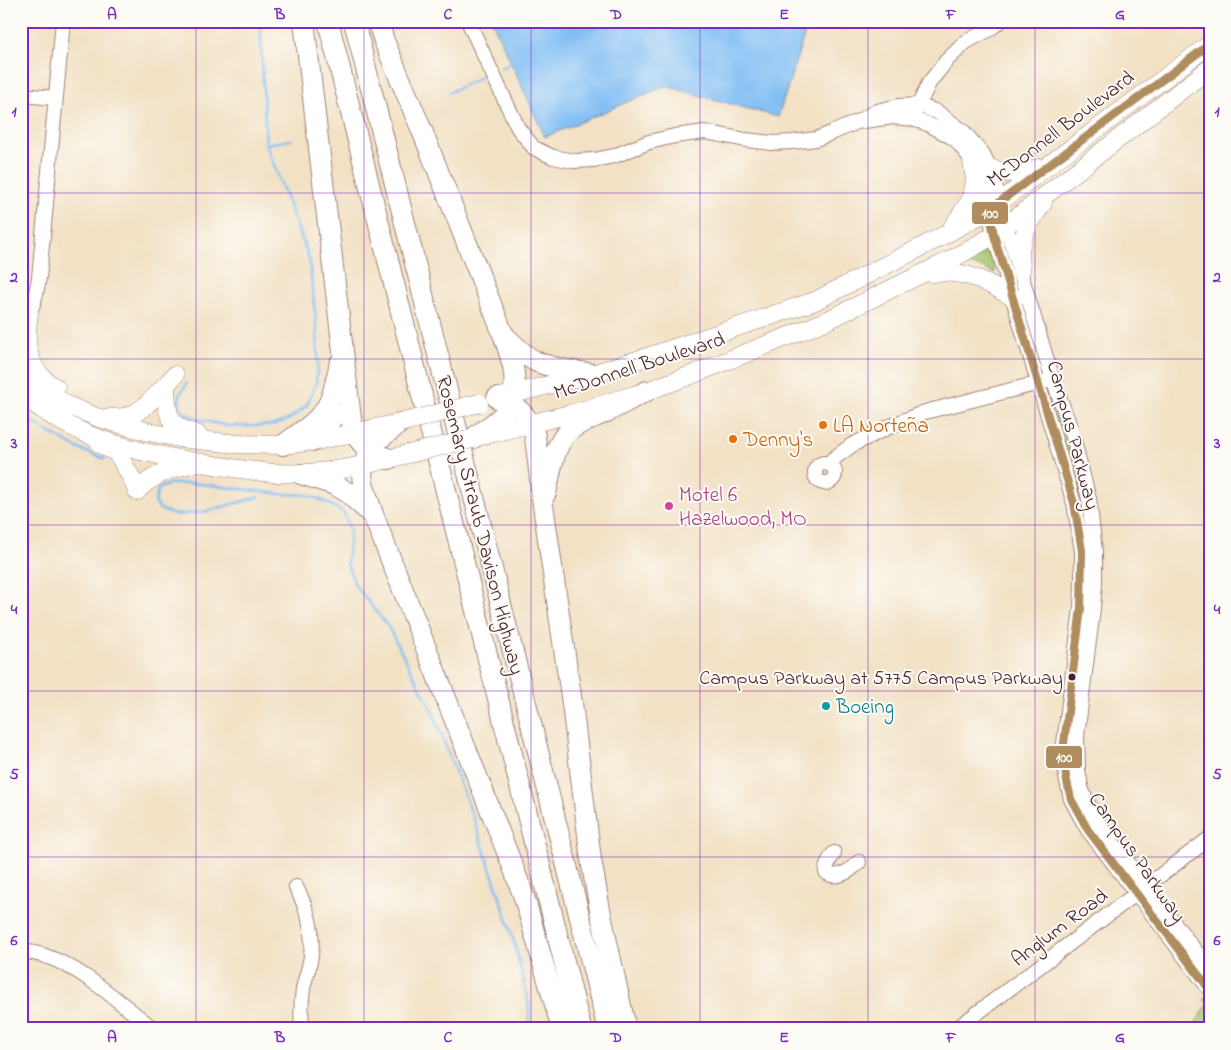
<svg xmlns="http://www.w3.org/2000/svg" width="1231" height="1050" font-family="'Indie Flower',sans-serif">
<rect width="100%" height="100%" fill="#fdfcf7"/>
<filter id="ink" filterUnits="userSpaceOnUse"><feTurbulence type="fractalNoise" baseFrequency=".02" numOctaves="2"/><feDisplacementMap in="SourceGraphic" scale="10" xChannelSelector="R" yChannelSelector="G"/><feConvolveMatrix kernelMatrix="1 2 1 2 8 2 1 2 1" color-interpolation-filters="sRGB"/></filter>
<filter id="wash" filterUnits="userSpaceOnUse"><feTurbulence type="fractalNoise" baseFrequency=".0096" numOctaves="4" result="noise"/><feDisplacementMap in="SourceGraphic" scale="20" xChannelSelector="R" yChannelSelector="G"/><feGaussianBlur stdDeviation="1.12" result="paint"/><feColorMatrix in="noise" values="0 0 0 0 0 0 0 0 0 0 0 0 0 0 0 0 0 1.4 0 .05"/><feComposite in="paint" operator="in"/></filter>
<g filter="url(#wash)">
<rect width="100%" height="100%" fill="#f2e1c4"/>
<path fill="#a2c66f" stroke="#76724d" d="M988,249L995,270L994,273L978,266L966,265V263Z
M1051,400L1054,401L1067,432L1073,463H1069L1068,461L1050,401Z
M1205,998L1207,999L1210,1002V1029H1191L1208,1004L1204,1000Z"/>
<path fill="#80bef4" stroke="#656e90" d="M492,21H782L805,33L778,117L665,86L545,137Z"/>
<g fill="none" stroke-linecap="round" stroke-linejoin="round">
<path stroke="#80bef4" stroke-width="2.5" d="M501,68L511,63
M448,93L483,76
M266,144L291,140
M187,383L180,394L179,404L183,412L198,419L227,426H253L274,425L290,419L307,405L316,383L318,361L317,331L309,258L266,144L260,21
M21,416L77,448L105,459
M259,497L203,512L174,515L160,509L155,502L158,489L169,484L193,483L281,494L308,495L326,502L344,513L350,530L347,564L355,585L387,625L431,708L474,820L499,894L515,945L529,1005V1029"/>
</g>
</g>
<g filter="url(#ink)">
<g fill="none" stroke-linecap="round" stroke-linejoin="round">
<defs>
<path id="minor" d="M468,21L518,128L534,148L553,157L574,161L594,160L614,156L649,142L675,136L705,132L746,140L772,143L792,142L816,139L834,132L857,122
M21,95L56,98
M916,111L929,83L947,60L966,42L990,29L1000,21
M24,321C34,307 36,295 39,278L63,21
M815 473a10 10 0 1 1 20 0a10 10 0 1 1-20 0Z
M830,465L833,459L852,445L891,426L925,412L1047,381
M834,853C830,859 826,864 826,872C837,881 851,870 859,862
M296,887C308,910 314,929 311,955C310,967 305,978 303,989C301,1002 301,1016 302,1029
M21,951C30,952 40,954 48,957C85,970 122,1005 154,1029
M1210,970L1104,831L1092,812L1082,791L1078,771L1077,735L1093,609L1095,583V551L1089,499L1071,429L1053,380L999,202L993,175L983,154L963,131L937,112L919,105L898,106L877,111L857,122L893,117L913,119L928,124L955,139L972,160L983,181L994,235L1074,503L1082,551V583L1081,608L1063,751L1066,777L1071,799L1080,816L1088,830L1210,990
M956,1029L1210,838"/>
<path id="major" d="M990,168C1008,176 1020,173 1039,168
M952,228L972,198L975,180L972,160
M1021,271C1021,265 1020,257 1020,251C1022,233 1033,217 1043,203
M931,273C964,269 986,281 1014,298
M29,313C25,336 25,360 43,378C47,382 51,385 56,388
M21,374L31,383L67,405L96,417L149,432L179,438L238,444L283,445L321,440L399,423
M166,388C167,416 168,427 197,434
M21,394C33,403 46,413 59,420C107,448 165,457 220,466C247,470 275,475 303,473C339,472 373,463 408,454
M501,397L592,374L650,356L815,301L937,239L989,210L1210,44
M109,418C118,418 128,418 137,412C150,404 164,387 175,375
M477,437L570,414L614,401L647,391L694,374L826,321L952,259L994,235L1210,68
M100,444L117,453L130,475L137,491C152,475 171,468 192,464"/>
<path id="highway" d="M304,21L351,419C356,444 367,450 389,459
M328,21L581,1029
M354,21L608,1029
M378,21L384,41L423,133L503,334C510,355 519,376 512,398C510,404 507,410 503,415C494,424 482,431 472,439
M505,336C514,345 523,355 535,361C552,369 573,370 592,374
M497,398C517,405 529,416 535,436L543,505L572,703L591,860L600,910L626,1029
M400,423L374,443L369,450L364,465L362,473L363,484L374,517L513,867L525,900L562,1029
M314,441L335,415
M283,445C300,432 323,420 331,398C335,387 337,375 340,363
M301,474L335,485L347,492L371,514
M546,493C550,476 552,456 561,441C570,425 587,421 602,414C618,407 632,398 647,391"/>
</defs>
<use href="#minor" stroke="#9e8078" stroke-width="16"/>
<use href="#major" stroke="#9e8078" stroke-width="19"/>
<use href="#highway" stroke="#9e8078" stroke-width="22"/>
<use href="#minor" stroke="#fff" stroke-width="14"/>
<use href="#major" stroke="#fff" stroke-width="18"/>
<use href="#highway" stroke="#fff" stroke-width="20"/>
<defs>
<path id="major-bridge" d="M400,423L479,403
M408,454L472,439"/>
</defs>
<use href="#major-bridge" stroke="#9e8078" stroke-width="19" stroke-linecap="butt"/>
<use href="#major-bridge" stroke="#fff" stroke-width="18"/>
<defs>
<path id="bus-1" d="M1210,44L989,210L994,235L1074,503L1082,551L1081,608L1063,751L1066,777L1071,799L1088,830L1210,990"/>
</defs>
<use href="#bus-1" stroke="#fdfcf7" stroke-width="11"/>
<use href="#bus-1" stroke="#af8d5e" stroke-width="8"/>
</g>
</g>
<path fill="none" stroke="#7b2cbf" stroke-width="1" stroke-opacity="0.55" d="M196,21V1029M364,21V1029M531,21V1029M700,21V1029M868,21V1029M1035,21V1029M21,193H1210M21,359H1210M21,525H1210M21,691H1210M21,857H1210"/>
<g fill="#e8710a" stroke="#fdfcf7" stroke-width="2">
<circle cx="823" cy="425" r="5"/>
<circle cx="733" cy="439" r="5"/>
</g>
<circle fill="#d1479c" stroke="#fdfcf7" stroke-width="2" cx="669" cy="506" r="5"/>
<circle fill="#4a1f2b" stroke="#fdfcf7" stroke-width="2" cx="1072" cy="677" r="4.5"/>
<circle fill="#0f9aa8" stroke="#fdfcf7" stroke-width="2" cx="826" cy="706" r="5"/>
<g text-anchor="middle" stroke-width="4" stroke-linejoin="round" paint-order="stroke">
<g font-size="20" fill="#4a1f2b" stroke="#fdfcf7" text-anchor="end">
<text x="1063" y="684">Campus Parkway at 5775 Campus Parkway</text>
</g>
<g font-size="21" fill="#4a1f2b" stroke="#fdfcf7">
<text transform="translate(1060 128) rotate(-37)" y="7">McDonnell Boulevard</text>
<text transform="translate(639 365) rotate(-18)" y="7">McDonnell Boulevard</text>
<text transform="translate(1074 435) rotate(75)" y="7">Campus Parkway</text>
<text transform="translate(481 525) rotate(76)" y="7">Rosemary Straub Davison Highway</text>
<text transform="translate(1138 857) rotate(55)" y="7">Campus Parkway</text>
<text transform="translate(1059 927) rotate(-37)" y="7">Anglum Road</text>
</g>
<g font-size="21" fill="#c56008" stroke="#fdfcf7" text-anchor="start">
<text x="833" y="432">LA Norteña</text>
<text x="743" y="446">Denny's</text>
</g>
<g font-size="21" fill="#b23c85" stroke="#fdfcf7" text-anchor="start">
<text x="679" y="501">Motel 6<tspan x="679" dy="24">Hazelwood, MO</tspan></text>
</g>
<g font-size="21" fill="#0d838f" stroke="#fdfcf7" text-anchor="start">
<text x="836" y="713">Boeing</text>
</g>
</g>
<g stroke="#fdfcf7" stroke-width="2">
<rect x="971" y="201" width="38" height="24" rx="5" fill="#af8d5e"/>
<rect x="1045" y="745" width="38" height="24" rx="5" fill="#af8d5e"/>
</g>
<g font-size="14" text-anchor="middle" font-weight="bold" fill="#fff">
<text x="990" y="218">100</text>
<text x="1064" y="762">100</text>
</g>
<rect width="1231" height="1050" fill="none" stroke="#fdfcf7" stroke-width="55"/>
<rect x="28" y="28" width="1176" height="994" fill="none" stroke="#7b2cbf" stroke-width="2"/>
<g font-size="16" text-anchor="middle" font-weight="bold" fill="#7b2cbf">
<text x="112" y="19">A</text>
<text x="280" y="19">B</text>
<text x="448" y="19">C</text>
<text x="616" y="19">D</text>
<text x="784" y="19">E</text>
<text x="951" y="19">F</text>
<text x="1120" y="19">G</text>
<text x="14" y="116">1</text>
<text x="1217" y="116">1</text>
<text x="14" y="282">2</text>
<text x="1217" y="282">2</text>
<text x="14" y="448">3</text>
<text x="1217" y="448">3</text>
<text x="14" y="614">4</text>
<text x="1217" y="614">4</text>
<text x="14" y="779">5</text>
<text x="1217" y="779">5</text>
<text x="14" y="945">6</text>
<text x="1217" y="945">6</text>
<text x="112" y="1042">A</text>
<text x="280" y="1042">B</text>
<text x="448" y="1042">C</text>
<text x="616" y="1042">D</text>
<text x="784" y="1042">E</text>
<text x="951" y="1042">F</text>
<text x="1120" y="1042">G</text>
</g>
</svg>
